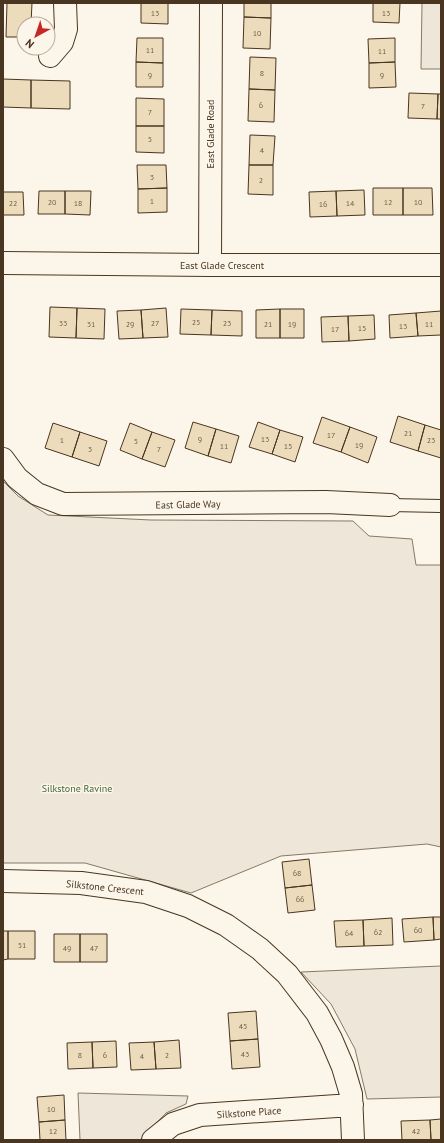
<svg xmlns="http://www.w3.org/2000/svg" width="444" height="1143" font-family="'PT Sans',sans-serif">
<rect width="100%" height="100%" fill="#fbf6e9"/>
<path fill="#ede6d9" stroke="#887966" d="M422,3H441V69H421Z
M3,481L18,496L48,515L151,520L353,521L369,536L412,539L416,565H441V847L427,844L281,856L191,893L85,863H3Z
M441,966V1097L367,1099L355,1049L331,1004L301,972Z
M78,1093L188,1096L186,1104L166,1113L140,1140H80Z"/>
<path fill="#ecdcbc" stroke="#4a3520" d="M7,3H32L31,24H24V37H6Z
M141,3H168V24L141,23Z
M244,3H271V18L244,17Z
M373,3H400L399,23L373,22Z
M244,17L271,18L270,49L243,48Z
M137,38H163V63L136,62Z
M395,38V62L369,63L368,39Z
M250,57L276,58L275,90L249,89Z
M136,62L163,63V87H136Z
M395,62L396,87L369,88V63Z
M3,79L31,80V108L3,107Z
M31,80L70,81V109L31,108Z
M249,89L275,90L274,122L248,121Z
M409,93L438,94L437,119L408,118Z
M438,94H441V119H437Z
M136,98L164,99V126H136Z
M136,126H164V153L136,152Z
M250,135L275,136L273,165H249Z
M137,165H166L167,188L138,189Z
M249,165H273V195L248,194Z
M167,188V212L138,213V189Z
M373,188H403V215H373Z
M403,188H432L433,215H403Z
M364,190L365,215L337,216L336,191Z
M39,191H65V214H38Z
M65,191H91L90,215L65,214Z
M336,191L337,216L310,217L309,192Z
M3,192H23L24,215H3Z
M50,307L77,308L76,338L49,337Z
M77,308L105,309L104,339L76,338Z
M166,308L168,337L143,338L141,310Z
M181,309L212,310L211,335L180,334Z
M280,309V338H256V310Z
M280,309H304V338H280Z
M141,310L143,338L119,339L117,311Z
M212,310L242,311V336L211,335Z
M441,311V335L418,336L416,313Z
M416,313L418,336L390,338L389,315Z
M374,315L375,339L349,341L348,316Z
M348,316L349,341L322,342L321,317Z
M398,416L425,425L418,451L390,442Z
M322,417L350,427L341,452L313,443Z
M193,422L216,429L208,456L185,448Z
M258,422L280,430L272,454L249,447Z
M53,423L80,432L72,457L45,448Z
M130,423L152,432L142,459L120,450Z
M425,425L441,430V458L418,451Z
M350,427L377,437L368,463L341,452Z
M216,429L239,436L231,463L208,456Z
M280,430L303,437L295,462L272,454Z
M80,432L107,441L99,466L72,457Z
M152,432L175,440L165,467L142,459Z
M309,859L312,885L285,888L282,862Z
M312,885L315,910L288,913L285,888Z
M433,917L434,940L404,942L402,919Z
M433,917H441V939L434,940Z
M392,918L393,945L364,946L363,920Z
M363,920L364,946L336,947L334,921Z
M3,931H8V959L3,960Z
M8,931H35V959H8Z
M54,934H80V962H54Z
M80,934H107V962H80Z
M256,1011L258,1039L230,1041L228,1013Z
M258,1039L260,1067L232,1069L230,1041Z
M179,1040L181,1068L156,1069L154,1042Z
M116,1041L117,1067L93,1068L92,1042Z
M92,1042L93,1068L68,1069L67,1043Z
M154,1042L156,1069L131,1070L129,1043Z
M64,1095L65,1120L39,1122L37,1097Z
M441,1119V1140H431L430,1120Z
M65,1120L66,1140H40L39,1122Z
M430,1120L431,1140H402L401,1121Z"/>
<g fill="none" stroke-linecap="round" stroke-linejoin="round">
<defs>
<path id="service" d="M390,505L441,506"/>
<path id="minor" d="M50,56L62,42L66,29L65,3
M3,263L210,265H441
M210,265L211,3
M3,459L17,478L37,494L63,504L326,502L390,505
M3,881L81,883L146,892L188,906L226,925L260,949L287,974L317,1013L331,1039L343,1067L351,1094L353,1140
M153,1140L173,1124L200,1115L352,1105"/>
</defs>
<use href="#service" stroke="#4a3520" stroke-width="14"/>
<use href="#minor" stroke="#4a3520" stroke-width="24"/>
<use href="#service" stroke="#fbf6e9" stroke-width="12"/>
<use href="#minor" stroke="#fbf6e9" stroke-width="22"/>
</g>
<g text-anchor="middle" stroke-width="3" stroke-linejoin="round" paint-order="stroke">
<g font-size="8" fill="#725f47">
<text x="155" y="16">13</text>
<text x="386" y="16">13</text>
<text x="257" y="36">10</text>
<text x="150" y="53">11</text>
<text x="382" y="54">11</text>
<text x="262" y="76">8</text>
<text x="150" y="78">9</text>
<text x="382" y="78">9</text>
<text x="261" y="108">6</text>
<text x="423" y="109">7</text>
<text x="150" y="115">7</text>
<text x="150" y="142">5</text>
<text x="262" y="153">4</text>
<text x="152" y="180">3</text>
<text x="261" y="183">2</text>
<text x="152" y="204">1</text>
<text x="52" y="205">20</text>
<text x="388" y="205">12</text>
<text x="418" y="205">10</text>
<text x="13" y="206">22</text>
<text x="78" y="206">18</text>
<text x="350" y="206">14</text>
<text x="323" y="207">16</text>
<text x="196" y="325">25</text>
<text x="63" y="326">33</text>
<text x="155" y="326">27</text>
<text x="227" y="326">23</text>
<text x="91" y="327">31</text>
<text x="130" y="327">29</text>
<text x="268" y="327">21</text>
<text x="292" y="327">19</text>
<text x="429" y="327">11</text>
<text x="403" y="329">13</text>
<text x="362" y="331">15</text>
<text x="335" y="332">17</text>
<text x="408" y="436">21</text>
<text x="331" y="438">17</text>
<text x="200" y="442">9</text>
<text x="265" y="442">13</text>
<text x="62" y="443">1</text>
<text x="431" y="443">23</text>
<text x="136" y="444">5</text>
<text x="359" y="448">19</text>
<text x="224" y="449">11</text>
<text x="288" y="449">15</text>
<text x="90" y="452">3</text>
<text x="159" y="452">7</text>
<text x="297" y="876">68</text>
<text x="300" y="902">66</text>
<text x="418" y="933">60</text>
<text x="378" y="935">62</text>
<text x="349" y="936">64</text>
<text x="22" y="948">51</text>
<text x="67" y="951">49</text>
<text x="94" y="951">47</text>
<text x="243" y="1029">45</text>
<text x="245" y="1057">43</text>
<text x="80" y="1058">8</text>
<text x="105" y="1058">6</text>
<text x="167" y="1058">2</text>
<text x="142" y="1059">4</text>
<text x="51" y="1112">10</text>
<text x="53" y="1134">12</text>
<text x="416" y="1134">42</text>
</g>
<g font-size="10" fill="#4a3520" stroke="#fbf6e9">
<text transform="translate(210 134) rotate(-90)" y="4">East Glade Road</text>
<text x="222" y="269">East Glade Crescent</text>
<text transform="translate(188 504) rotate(-1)" y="4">East Glade Way</text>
<text transform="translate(105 887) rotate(6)" y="4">Silkstone Crescent</text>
<text transform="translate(249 1112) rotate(-4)" y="4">Silkstone Place</text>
</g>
<g font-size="10" fill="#436837" stroke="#fbf6e9">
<text x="77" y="792">Silkstone Ravine</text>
</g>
</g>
<rect width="444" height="1143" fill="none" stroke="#4a3520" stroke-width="8"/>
<g transform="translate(36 36) rotate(220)"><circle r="19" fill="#fbf6e9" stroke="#b4a999"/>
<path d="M0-3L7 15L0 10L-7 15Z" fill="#c62828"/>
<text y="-6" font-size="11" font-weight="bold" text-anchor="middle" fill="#4a3520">N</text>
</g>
</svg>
